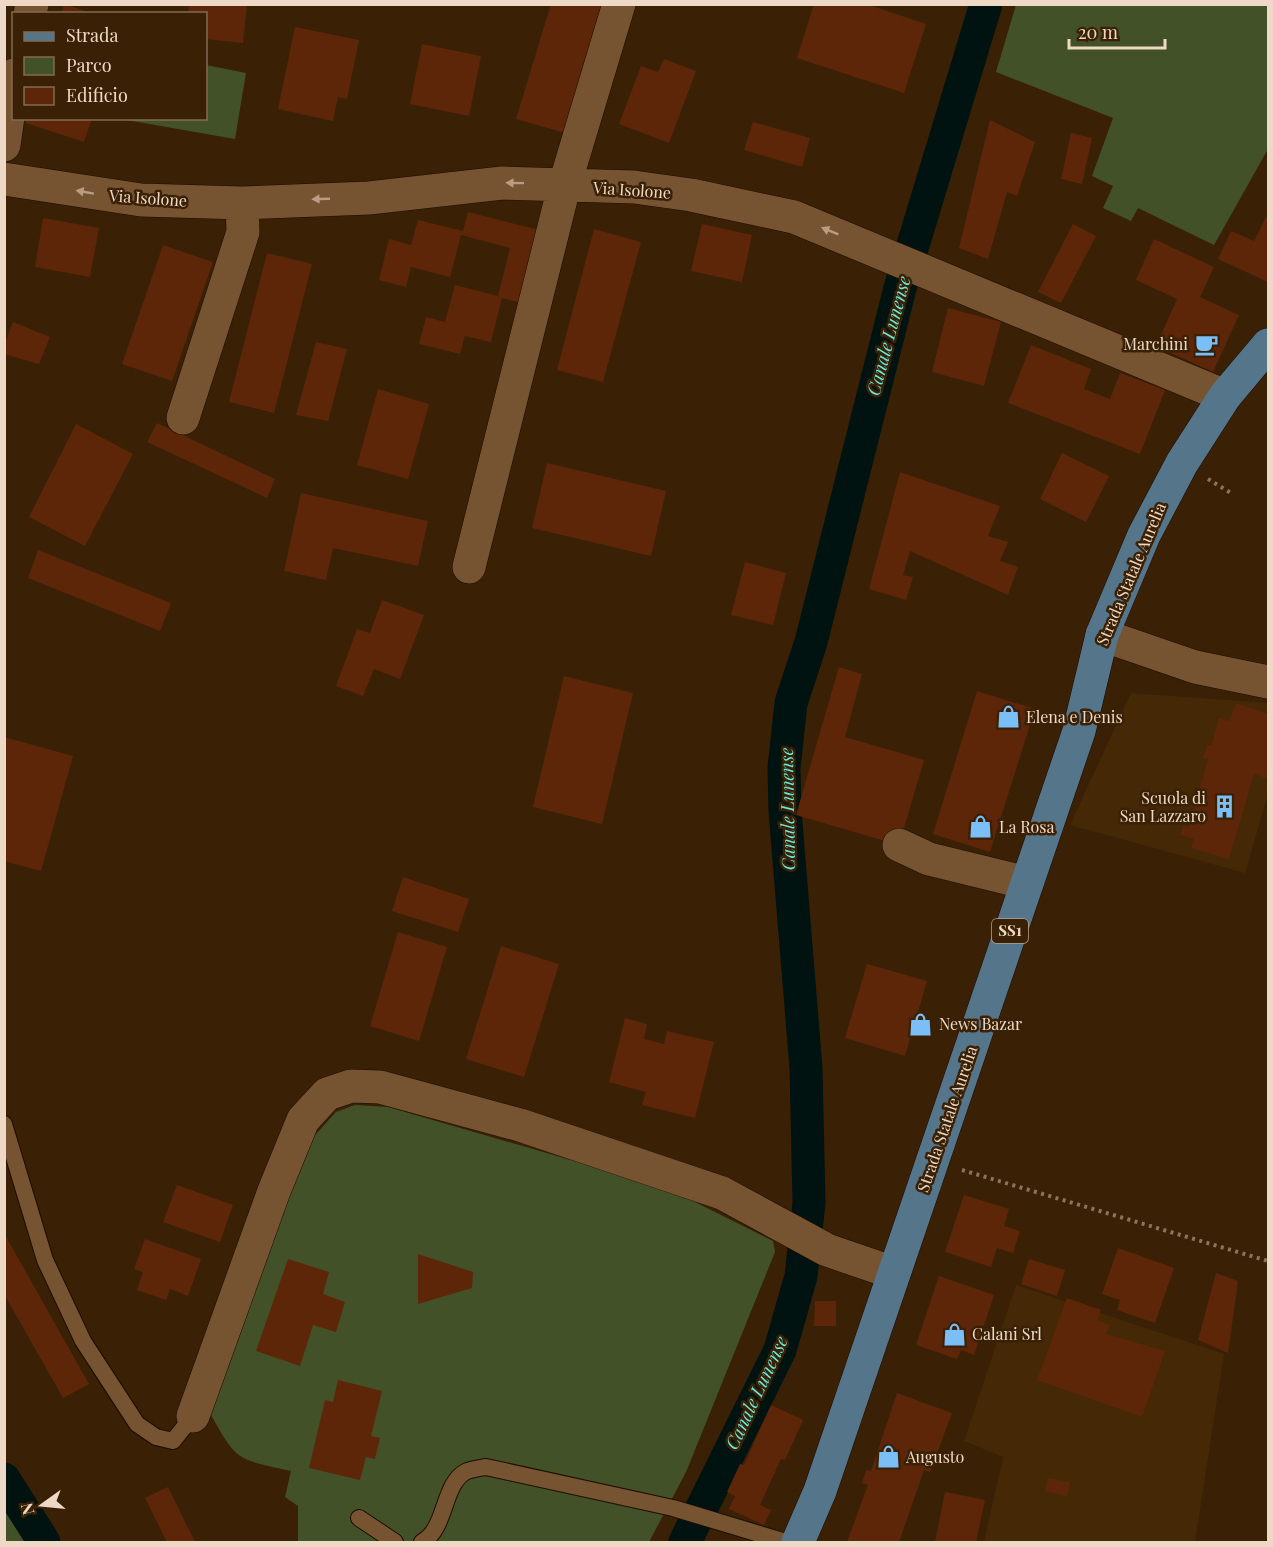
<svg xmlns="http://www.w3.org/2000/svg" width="1273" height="1547" font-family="'Playfair Display',serif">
<rect width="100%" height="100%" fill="#3a2106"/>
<path fill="#452806" d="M1131,693L1268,703V794L1245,873L1070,825Z
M1016,1285L1224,1354L1195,1542H984L1003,1457L964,1441Z"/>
<path fill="#435129" d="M1016,5H1268V149L1214,245L1138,208L1131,221L1103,208L1113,186L1092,176L1113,118L996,72Z
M206,65L246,73L235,139L121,119L206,118Z
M355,1105L388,1107L667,1188L773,1241L775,1252L686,1472L649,1542H298V1506L285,1497L291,1471C237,1459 237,1462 210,1413L308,1143L336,1112Z
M5,1503L29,1542H5Z"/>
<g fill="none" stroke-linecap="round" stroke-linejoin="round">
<path stroke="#001310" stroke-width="33" d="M4,1479L44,1542
M685,1542L780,1350L801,1276L809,1203L806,1068L785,811L784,768L791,703L811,642L900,288L986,4"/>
</g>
<path fill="#5d2608" d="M64,4L91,13V14H61Z
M189,4H247L243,43L206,39V14H188Z
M551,4H611L572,135L516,119Z
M814,4H866L926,24L904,93L797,58Z
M295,27L359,40L347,99L338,97L333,121L278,109Z
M422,44L481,56L469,116L410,104Z
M664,59L696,71L669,143L619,124L641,66L658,72Z
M27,118H92L84,142L26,123Z
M990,120L1035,142L1017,196L1007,192L988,259L959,248Z
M753,122L810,138L802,167L744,150Z
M1071,133L1092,138L1082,184L1061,179Z
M468,212L539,230L521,303L502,298L491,342L465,336L460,354L419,344L426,317L445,322L455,285L498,296L510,248L461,235L450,277L411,267L406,287L379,280L389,239L411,245L418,220L463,231Z
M1266,217L1268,218V282L1218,259L1231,231L1254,241Z
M43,218L99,228L90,277L35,267Z
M702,224L752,235L742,282L691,271Z
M1073,224L1096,236L1061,303L1038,292Z
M594,229L641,242L603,382L557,370Z
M1154,239L1214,267L1200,297L1239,315L1213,372L1156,346L1177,299L1136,280Z
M163,245L213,262L172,381L122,364Z
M267,253L312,264L274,413L229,402Z
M948,308L1001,322L984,386L932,372Z
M13,322L50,337L39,364L4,354V345Z
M316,342L347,349L328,421L296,415Z
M1031,345L1091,369L1084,389L1110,399L1120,373L1165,390L1140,454L1008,403Z
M378,389L429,404L408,479L357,465Z
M157,423L275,479L267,498L147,442Z
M76,424L133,454L85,546L29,517Z
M1062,453L1109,476L1086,522L1040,499Z
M547,463L666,491L651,556L532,528Z
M900,472L1000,506L988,536L1008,542L1000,561L1018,567L1008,595L910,551L903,575L913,577L906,600L869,589Z
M301,493L428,521L418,566L333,548L326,580L284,571Z
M38,550L171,603L160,631L28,578Z
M745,562L786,573L773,625L731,615Z
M382,600L424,615L400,679L374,669L363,696L336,686L357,629L370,633Z
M839,667L862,674L845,737L924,760L899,845L796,815Z
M564,676L633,693L602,824L533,807Z
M977,691L1035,709L990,852L933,834Z
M1236,703L1268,714V769L1266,778L1254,774L1229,859L1191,848L1194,839L1180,835L1183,826L1189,827L1208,759L1203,758L1207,745L1211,746L1219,718L1230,721Z
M4,737L73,756L41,871L4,861Z
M403,877L469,899L458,932L392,911Z
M398,932L447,947L419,1041L370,1026Z
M501,946L559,964L524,1077L466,1059Z
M867,964L927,981L905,1056L845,1038Z
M625,1018L647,1024L644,1039L664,1044L667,1031L714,1042L695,1118L642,1105L646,1092L609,1082Z
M177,1185L233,1205L220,1242L163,1222Z
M964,1195L1009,1209L1004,1226L1020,1231L1013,1253L997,1248L991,1267L945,1252Z
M4,1233L89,1384L63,1398L4,1294Z
M145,1239L201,1259L188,1296L170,1289L166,1300L137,1290L143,1272L134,1269Z
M1118,1248L1174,1268L1155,1323L1117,1310L1120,1300L1102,1294Z
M418,1254L473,1272L472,1288L418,1304Z
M288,1259L329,1272L323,1294L345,1302L336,1332L313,1325L300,1366L256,1351Z
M1029,1259L1065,1270L1057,1296L1021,1284Z
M1216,1273L1238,1281L1228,1353L1198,1340Z
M939,1276L994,1295L974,1355L961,1350L957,1359L916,1345Z
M1067,1298L1101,1310L1097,1320L1110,1325L1106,1334L1165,1351L1142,1417L1037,1380Z
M815,1301H836V1326H814Z
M338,1380L382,1391L371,1436L380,1438L375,1459L366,1457L360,1480L309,1468L325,1400L333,1402Z
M897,1393L952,1413L930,1472L924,1470L899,1542H847L868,1485L862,1483L866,1470L871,1471Z
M771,1405L803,1420L785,1460L781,1459L760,1505L771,1510L764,1525L729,1509L735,1496L727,1492L740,1464L744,1465Z
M1048,1478L1070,1482L1067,1496L1045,1491Z
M168,1487L195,1542H167L145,1498Z
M945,1492L985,1500L976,1542H935Z"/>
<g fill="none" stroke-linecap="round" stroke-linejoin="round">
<defs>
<path id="lane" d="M4,1124L45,1260L83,1341L137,1424L156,1437L173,1441L193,1416
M359,1518L395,1542
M422,1542C447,1529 442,1483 467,1471C473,1469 480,1468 486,1467L673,1508L786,1542"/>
<path id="street" d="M30,14L32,4
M4,145L14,75
M4,179L141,200L242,203L369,198L502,183L634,187L691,195L794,217L1225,396
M183,418L243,232L242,203
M469,567L564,187L619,4
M1102,635L1195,667L1268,682
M899,845L929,859L1027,883
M193,1416L274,1191L303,1120L327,1094L351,1086L380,1087L520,1125L722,1193L827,1250L894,1273"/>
<path id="primary" d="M798,1542L820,1491L1079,731L1102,635L1144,535L1182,463L1225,396L1268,345"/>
</defs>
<use href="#lane" stroke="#1d0c00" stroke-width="18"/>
<use href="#street" stroke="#1d0c00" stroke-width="34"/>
<use href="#primary" stroke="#1d0c00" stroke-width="34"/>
<path stroke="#8b745d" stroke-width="4" stroke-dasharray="3 4.5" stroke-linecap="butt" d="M1208,479L1231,493
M962,1170L1268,1261"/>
<use href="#lane" stroke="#765331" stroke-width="16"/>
<use href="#street" stroke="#765331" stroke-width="33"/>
<use href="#primary" stroke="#55758a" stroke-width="33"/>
</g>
<defs><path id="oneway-solid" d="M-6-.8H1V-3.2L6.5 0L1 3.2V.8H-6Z" transform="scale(1.5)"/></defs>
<g fill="#b89d83">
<use href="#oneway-solid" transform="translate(515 183) rotate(-179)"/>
<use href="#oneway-solid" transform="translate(85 192) rotate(-170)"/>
<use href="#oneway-solid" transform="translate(321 199) rotate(178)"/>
<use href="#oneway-solid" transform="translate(830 231) rotate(-158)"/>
</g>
<defs>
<symbol id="cafe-bare" viewBox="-9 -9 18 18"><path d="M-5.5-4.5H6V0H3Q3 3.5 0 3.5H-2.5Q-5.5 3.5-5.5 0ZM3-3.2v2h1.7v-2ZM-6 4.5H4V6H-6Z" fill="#7abff8" stroke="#3a2106" stroke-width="2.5" paint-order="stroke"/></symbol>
<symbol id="shop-bare" viewBox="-9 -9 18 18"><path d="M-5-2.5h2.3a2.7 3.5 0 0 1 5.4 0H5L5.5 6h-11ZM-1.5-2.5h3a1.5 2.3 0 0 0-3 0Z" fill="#7abff8" stroke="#3a2106" stroke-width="2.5" paint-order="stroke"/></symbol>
<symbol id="building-bare" viewBox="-9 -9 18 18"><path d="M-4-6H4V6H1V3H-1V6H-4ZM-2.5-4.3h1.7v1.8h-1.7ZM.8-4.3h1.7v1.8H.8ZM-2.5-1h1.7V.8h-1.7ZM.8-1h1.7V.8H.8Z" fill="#7abff8" stroke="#3a2106" stroke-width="2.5" paint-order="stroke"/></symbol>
</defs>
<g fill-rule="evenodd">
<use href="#cafe-bare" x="1190" y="328" width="33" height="33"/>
<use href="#shop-bare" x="992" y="700" width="33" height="33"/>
<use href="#building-bare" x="1208" y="790" width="33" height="33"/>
<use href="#shop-bare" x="964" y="810" width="33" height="33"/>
<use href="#shop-bare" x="904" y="1008" width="33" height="33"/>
<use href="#shop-bare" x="938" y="1318" width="33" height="33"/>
<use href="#shop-bare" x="872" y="1440" width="33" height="33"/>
</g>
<g text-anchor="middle" stroke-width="5" stroke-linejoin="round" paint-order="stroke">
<rect fill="#3a2106" stroke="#b8a28c" stroke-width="1.5" x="992" y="919" width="36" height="24" rx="4.5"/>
<g font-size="15" font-weight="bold" fill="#eed9c6">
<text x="1010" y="936">SS1</text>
</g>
<g font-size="16" fill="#eed9c6" stroke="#3a2106">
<text transform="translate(632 190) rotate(4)" y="6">Via Isolone</text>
<text transform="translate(148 198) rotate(4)" y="6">Via Isolone</text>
<text transform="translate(1131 574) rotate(-67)" y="6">Strada Statale Aurelia</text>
<text transform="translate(947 1119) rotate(-71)" y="6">Strada Statale Aurelia</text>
</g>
<g font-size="16" fill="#eed9c6" stroke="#3a2106" text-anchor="start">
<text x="1188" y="350" text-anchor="end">Marchini</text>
<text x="1026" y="723">Elena e Denis</text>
<text x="1206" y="804" text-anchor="end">Scuola di<tspan x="1206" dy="18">San Lazzaro</tspan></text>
<text x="999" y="833">La Rosa</text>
<text x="939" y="1030">News Bazar</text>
<text x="972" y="1340">Calani Srl</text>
<text x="906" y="1463">Augusto</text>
</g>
<g font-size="18" font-style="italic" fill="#65ecdc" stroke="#3a2106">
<text transform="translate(889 336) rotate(-75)" y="6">Canale Lunense</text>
<text transform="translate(788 809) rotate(-91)" y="6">Canale Lunense</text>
<text transform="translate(757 1393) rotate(-65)" y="6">Canale Lunense</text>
</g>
</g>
<rect width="1273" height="1547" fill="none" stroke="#eed9c6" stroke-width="12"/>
<rect x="12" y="12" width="195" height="108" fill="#3a2106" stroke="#826b53" stroke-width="1.5"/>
<rect x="24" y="32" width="30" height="9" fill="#55758a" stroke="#826b53" stroke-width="1.5"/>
<text x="66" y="42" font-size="18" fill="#eed9c6">Strada</text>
<rect x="24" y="57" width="30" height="18" fill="#435129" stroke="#826b53" stroke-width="1.5"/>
<text x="66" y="72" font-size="18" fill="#eed9c6">Parco</text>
<rect x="24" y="87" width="30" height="18" fill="#5d2608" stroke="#826b53" stroke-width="1.5"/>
<text x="66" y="102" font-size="18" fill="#eed9c6">Edificio</text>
<g transform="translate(42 1505) rotate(255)" stroke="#3a2106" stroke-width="4.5" paint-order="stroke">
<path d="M0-4.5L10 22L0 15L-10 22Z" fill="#eed9c6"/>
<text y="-9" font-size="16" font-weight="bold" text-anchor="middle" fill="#eed9c6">N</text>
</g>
<path d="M1069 39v9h96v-9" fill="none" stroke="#eed9c6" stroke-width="3"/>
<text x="1078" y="39" font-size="18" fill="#eed9c6" stroke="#3a2106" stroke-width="4.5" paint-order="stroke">20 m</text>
</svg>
